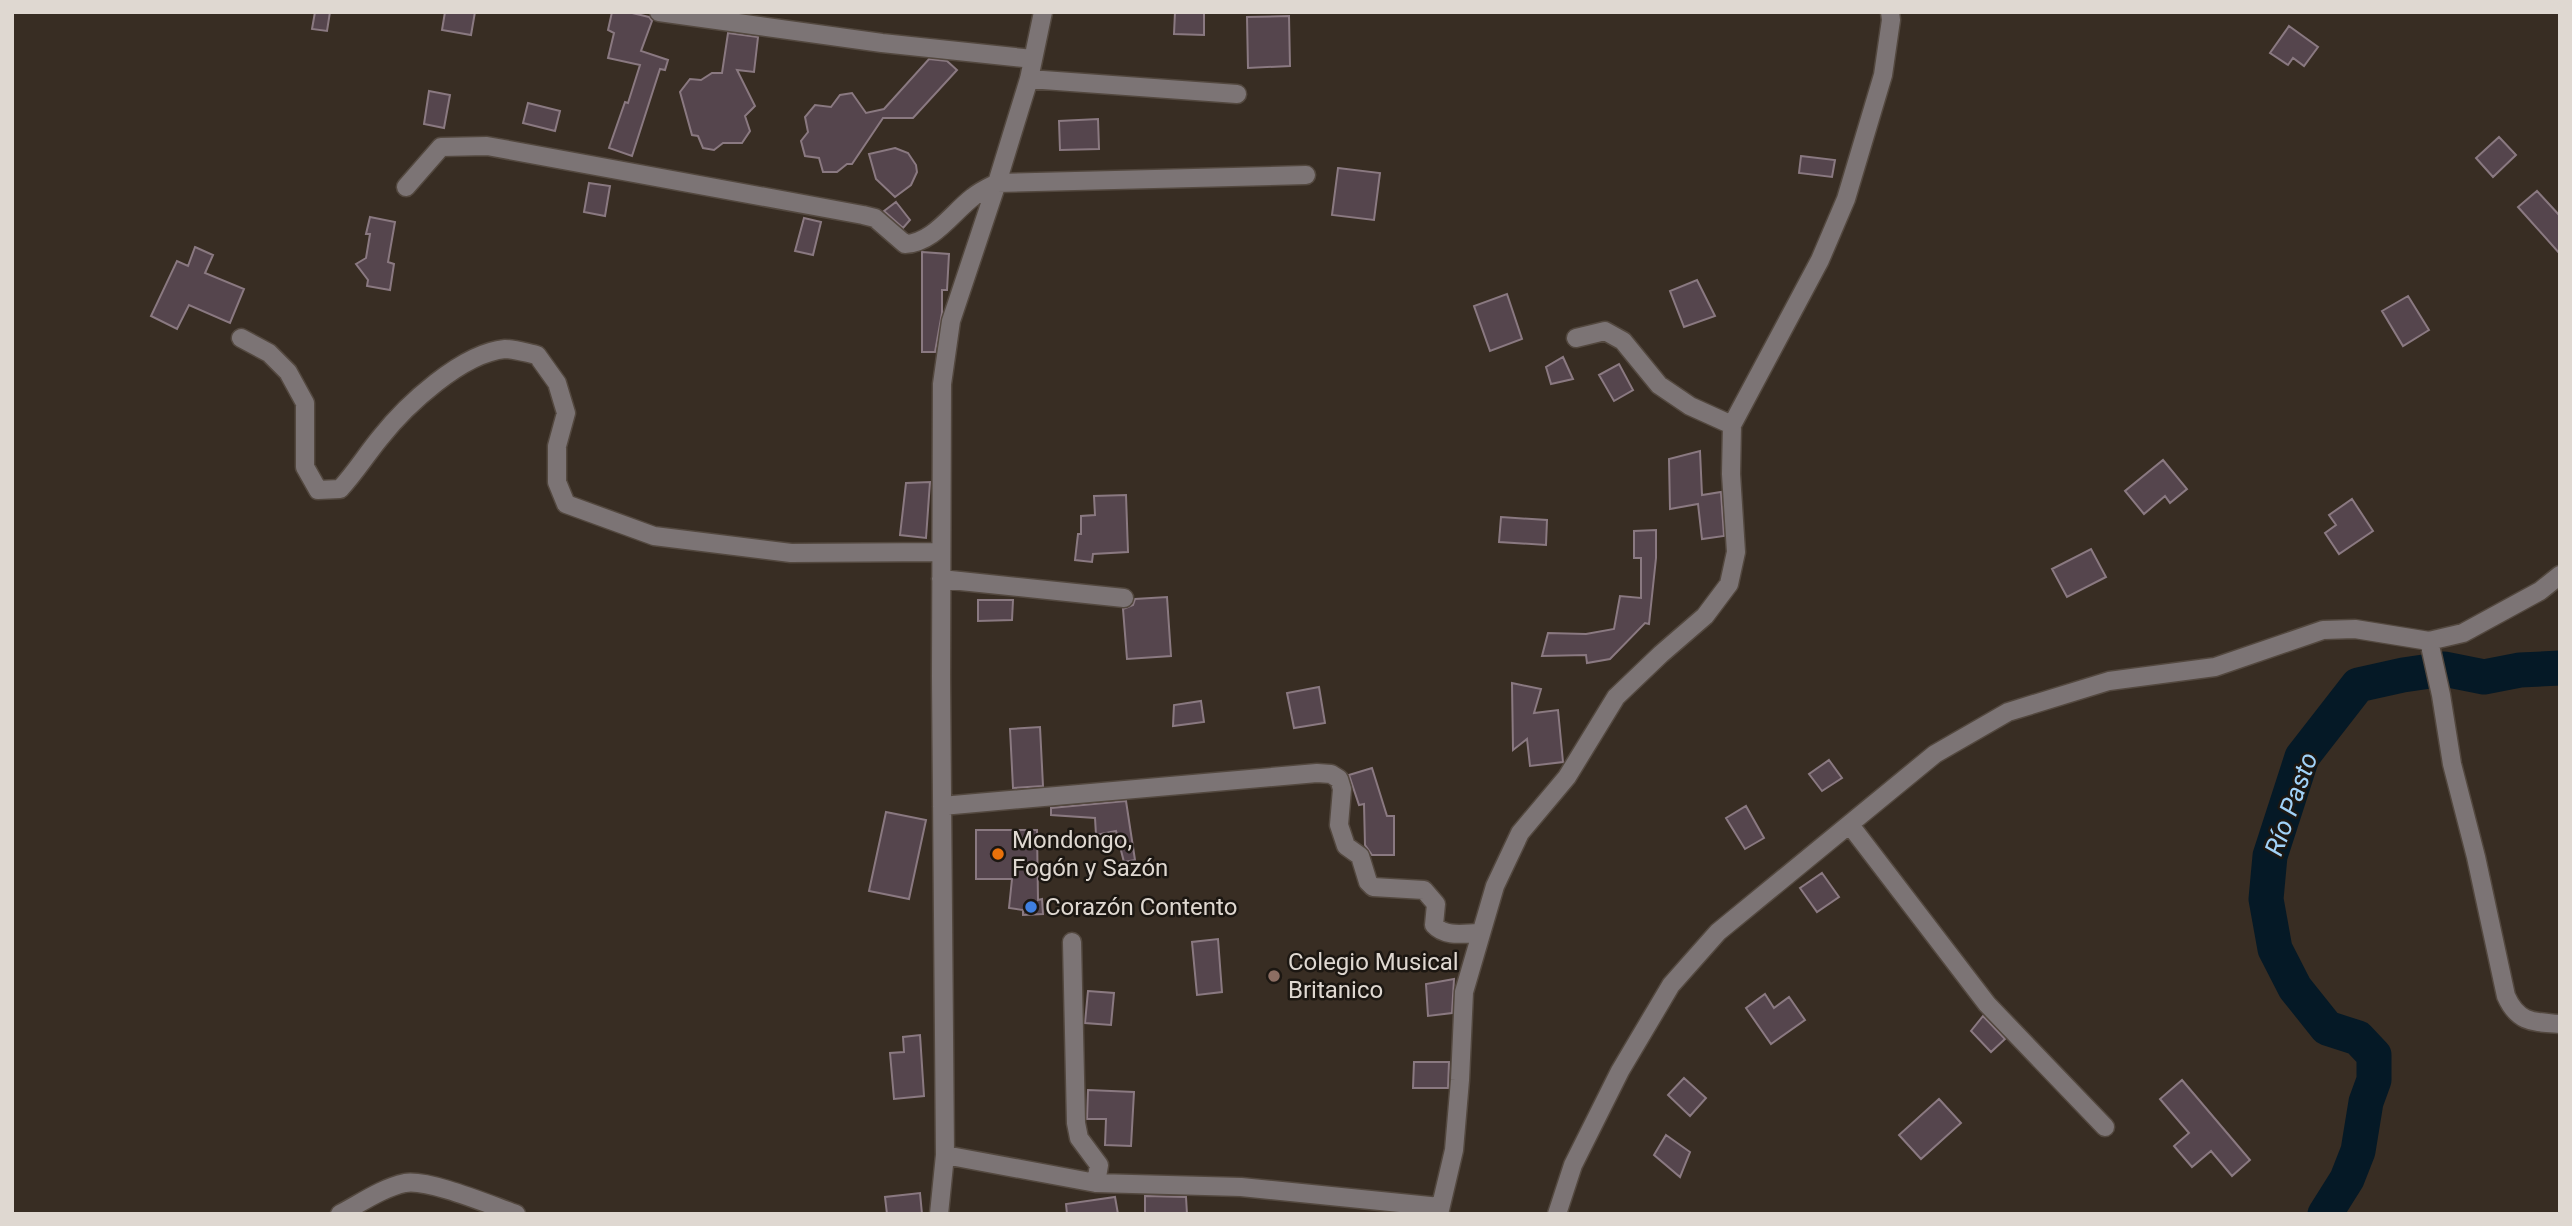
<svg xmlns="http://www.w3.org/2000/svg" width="2572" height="1226" font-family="Roboto,sans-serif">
<rect width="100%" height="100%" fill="#382d23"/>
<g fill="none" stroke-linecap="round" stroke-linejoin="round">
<path stroke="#051926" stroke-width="35" d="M2325,1214L2347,1179L2358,1151L2366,1102L2374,1080V1055L2358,1038L2327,1028L2295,988L2275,949L2266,899L2270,856L2302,757L2358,685L2403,675L2444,669L2484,677L2520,670L2560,668"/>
</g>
<path fill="#55454d" stroke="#8a7981" stroke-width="2" d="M315,12H330L327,31L312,29Z
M445,12H475L471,35L442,30Z
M612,12H628L649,17L652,21L641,51L668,60L665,70L660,69L632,156L609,148L625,102L628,103L640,65L608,58L614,33L608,30Z
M1175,12H1204V35L1174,34Z
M1289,16L1290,66L1248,68L1247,17Z
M2289,26L2318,47L2304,66L2293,58L2288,65L2270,53Z
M728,33L758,37L754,72L737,70L755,106L745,116L750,131L742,143H723L714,150L703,148L698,136L692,135L680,92L690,79L701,80L712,73H722Z
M929,59L947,61L957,70L913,118H883L852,164H847L837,172H823L819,158L805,156L801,141L808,132L805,117L815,105L831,107L840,95L852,93L866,113L884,109Z
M429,91L450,95L444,128L424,124Z
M528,103L560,111L555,131L523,123Z
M1098,119L1099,149L1060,150L1059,121Z
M2499,137L2516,155L2493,177L2476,158Z
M895,148L908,153L916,165L917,172L911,185L895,197L876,179L869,154Z
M1801,156L1835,160L1832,177L1799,173Z
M1338,168L1380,173L1374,220L1332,215Z
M589,183L610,186L605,216L584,212Z
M2537,191L2560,216V254L2518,207Z
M896,202L910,220L903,228L884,211Z
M370,217L395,222L388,262L394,264L390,290L367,286L368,280L356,264L366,258L370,234H366Z
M804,218L821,222L813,255L795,251Z
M195,247L213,255L205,273L244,289L230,323L189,305L177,329L151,316L177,261L188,266Z
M922,252L949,254L947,290H942V313L935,352H922Z
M1697,280L1715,316L1684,327L1670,291Z
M1507,294L1522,339L1490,351L1474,306Z
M2408,296L2429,330L2403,346L2382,311Z
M1563,357L1573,379L1551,384L1546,367Z
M1619,364L1633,390L1614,401L1599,375Z
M1700,451L1702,495L1721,492L1724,536L1702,539L1698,504L1670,509L1669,459Z
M2163,460L2187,489L2170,503L2165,496L2144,514L2125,491Z
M930,482L926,538L900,535L906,483Z
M1126,495L1128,552L1093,554L1092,562L1075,560L1078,534H1081V516L1095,515L1094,496Z
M2352,499L2373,531L2339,554L2325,533L2336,525L2329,515Z
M1501,517L1547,520L1546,545L1499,542Z
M1656,530V558L1649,624L1645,623L1610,659L1587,663L1586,655L1542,656L1548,633L1586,634L1614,629L1620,596L1641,598V558H1634V531Z
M2091,549L2106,577L2067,597L2052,569Z
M1167,597L1171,656L1127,659L1123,609L1133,605L1135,599Z
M978,600H1013L1012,620L978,621Z
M1512,683L1541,689L1534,713L1558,710L1563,762L1530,766L1527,739L1513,750Z
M1319,687L1325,723L1294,728L1287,693Z
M1201,701L1204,722L1173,726L1174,705Z
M1040,727L1043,786L1013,788L1010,729Z
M1829,760L1842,778L1822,791L1809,774Z
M1372,768L1387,816H1394V855H1372L1365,845L1364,804L1359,805L1349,775Z
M1126,801L1135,860L1124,862L1116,831L1096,835L1095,818L1051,815V808Z
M1746,806L1764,838L1745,849L1726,818Z
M886,812L926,820L909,899L869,891Z
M976,830H1037L1038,900L1042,899L1043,914L1023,915V910L1009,908L1012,879H976Z
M1822,873L1839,897L1817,912L1800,888Z
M1218,939L1222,992L1197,995L1192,942Z
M1454,979L1452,1013L1428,1016L1426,984Z
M1088,991L1114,993L1111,1025L1085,1023Z
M1765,994L1774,1008L1789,997L1805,1020L1771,1044L1746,1008Z
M1983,1016L2005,1039L1991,1052L1971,1031Z
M920,1035L924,1096L894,1099L890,1053L904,1052L903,1037Z
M1414,1062H1449L1448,1088H1413Z
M1684,1078L1706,1098L1690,1116L1668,1095Z
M2182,1080L2250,1160L2232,1176L2211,1151L2192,1167L2174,1146L2189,1133L2160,1099Z
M1088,1090L1134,1092L1131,1146L1105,1145L1106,1119H1087Z
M1939,1099L1961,1123L1921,1159L1899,1135Z
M1666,1135L1690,1152L1680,1177L1654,1155Z
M920,1193L922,1214H887L885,1197Z
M1145,1196L1186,1197L1187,1214H1145Z
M1115,1197L1118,1214H1067L1066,1204Z"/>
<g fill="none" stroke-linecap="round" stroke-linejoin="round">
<defs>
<path id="minor" d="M659,12L882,43L1033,59
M1029,79L1237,94
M406,187L441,147L487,146L863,215L875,218L905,244C933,243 952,213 973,197C980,191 989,187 997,183L1306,175
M241,338L269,353L288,372L305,403V467L318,490L340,489C355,473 366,455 380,438C406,405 462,353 505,349C515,349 527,353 537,355L557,383L566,413L557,446V482L566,504L654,536L791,553L941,552
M1576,338L1605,331L1623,341L1659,385L1690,406L1732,425
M941,579L1124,598
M2429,641L2441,695L2452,764L2476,857L2506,996C2518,1023 2533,1022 2560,1024
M942,806L1317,773L1331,774L1339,779L1342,789L1339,825L1346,846L1360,856L1368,882L1373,887L1424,890L1436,904L1434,925C1446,938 1465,933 1481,933
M1850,825L1987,1004L2105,1127
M1072,942L1076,1123L1079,1138L1099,1165L1096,1183
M945,1155L1096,1183L1241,1187L1440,1207
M340,1214C361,1203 382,1188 405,1183C429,1179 490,1205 516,1214
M939,1214L945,1155L941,677L942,384L951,321L997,183L1029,79L1043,12
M1439,1214L1454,1150L1460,1080L1464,992L1495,886L1520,833L1567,777L1616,697L1661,654L1705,616L1729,584L1736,552L1731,474L1732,425L1820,260L1846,199L1883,75L1891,20L1890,12
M1557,1214L1573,1165L1620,1071L1671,985L1718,932L1935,754L2008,712L2109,681L2215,667L2323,630L2355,629L2429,641L2463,633L2540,591L2560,575"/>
</defs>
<use href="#minor" stroke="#53483f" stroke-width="21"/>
<use href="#minor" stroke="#7c7475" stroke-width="18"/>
</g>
<circle fill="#e8710a" stroke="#1c1712" stroke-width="2.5" cx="998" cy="854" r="7"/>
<circle fill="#3f7fe0" stroke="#1c1712" stroke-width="2.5" cx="1031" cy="907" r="7"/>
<circle fill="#8d6e63" stroke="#1c1712" stroke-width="2.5" cx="1274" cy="976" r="7"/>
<g text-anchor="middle" stroke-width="5" stroke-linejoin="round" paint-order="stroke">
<g font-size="24" fill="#dfd8d1" stroke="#1c1712" text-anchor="start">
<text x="1012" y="848">Mondongo,<tspan x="1012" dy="28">Fogón y Sazón</tspan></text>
<text x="1045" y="915">Corazón Contento</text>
<text x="1288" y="970">Colegio Musical<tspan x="1288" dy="28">Britanico</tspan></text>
</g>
<g font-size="26" font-style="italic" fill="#a1d2f8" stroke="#1c1712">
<text transform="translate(2291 804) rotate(-70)" y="9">Río Pasto</text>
</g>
</g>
<rect width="2572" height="1226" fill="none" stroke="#dfd8d1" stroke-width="28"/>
</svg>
